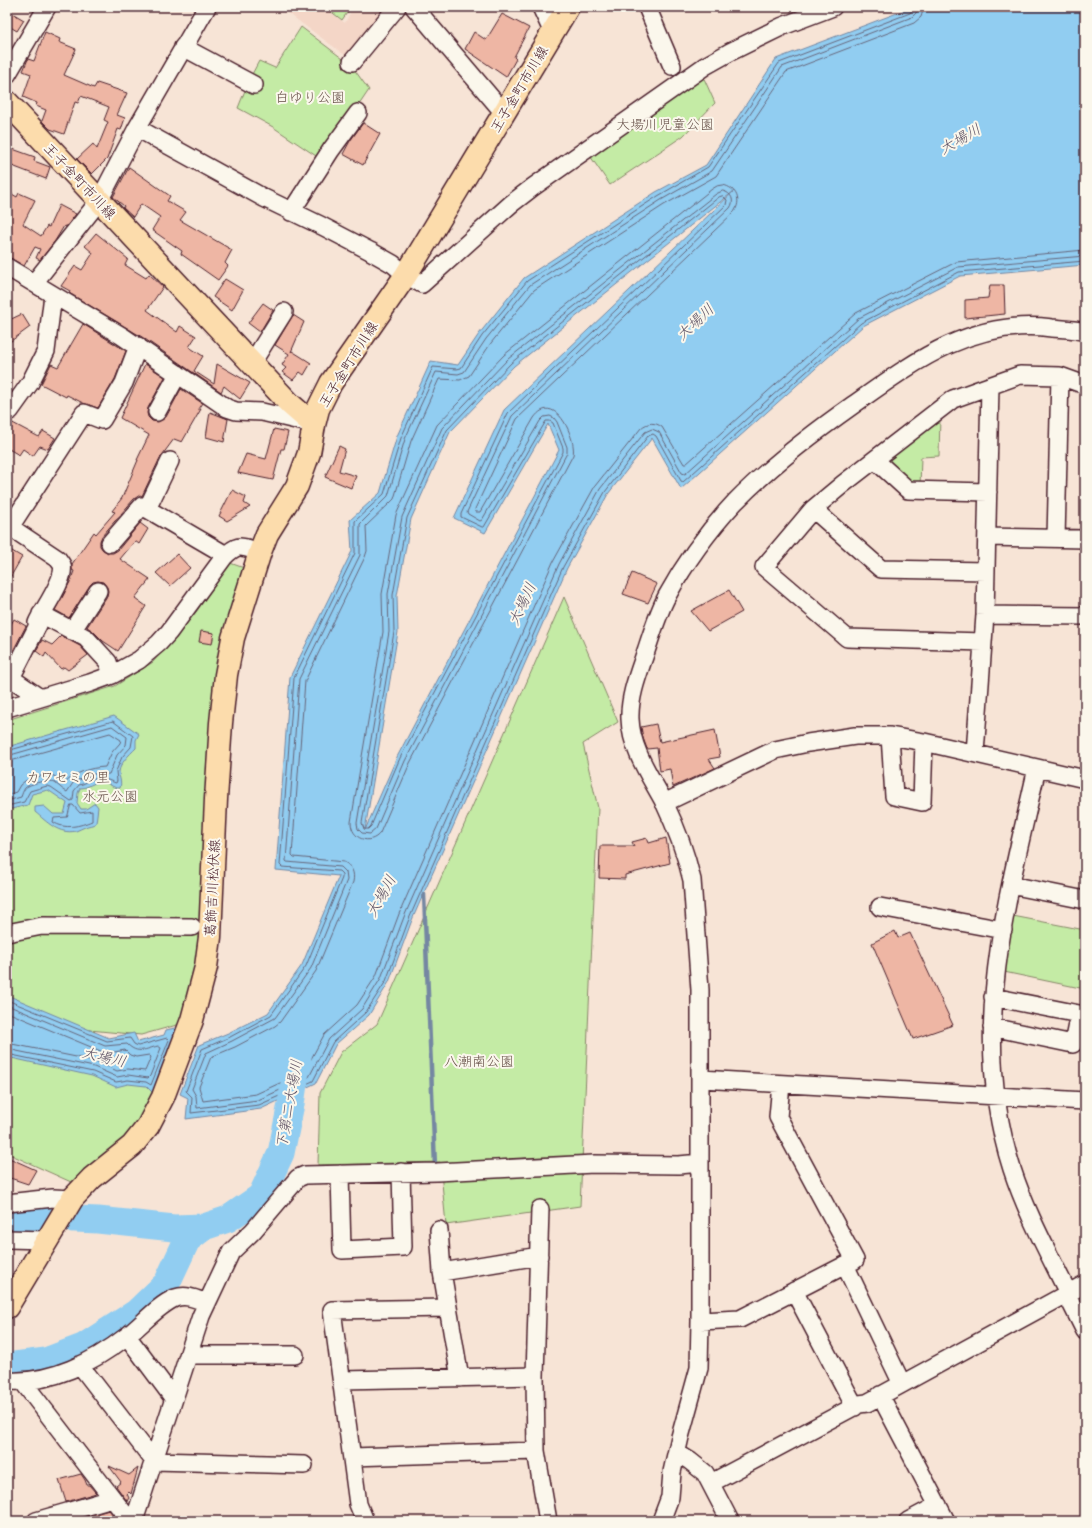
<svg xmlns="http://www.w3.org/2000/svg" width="1092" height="1528" font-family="'Comic Neue','Klee One',sans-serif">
<rect width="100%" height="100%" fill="#f7e4d6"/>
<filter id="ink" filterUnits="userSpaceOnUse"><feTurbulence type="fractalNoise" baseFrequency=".025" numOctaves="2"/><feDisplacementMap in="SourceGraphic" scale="8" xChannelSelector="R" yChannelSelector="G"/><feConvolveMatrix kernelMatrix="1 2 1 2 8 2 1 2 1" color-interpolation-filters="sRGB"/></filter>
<g filter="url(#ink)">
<path fill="#f4d6c7" d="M288,7H323L345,23L353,7H389L349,58L285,11Z"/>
<path fill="#c4eba5" stroke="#878568" d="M325,7H351L342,20Z
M301,27L351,65L369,90L322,160L273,127L238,108L250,78L259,61L275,68Z
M702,74L715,103L683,136L610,185L588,153Z
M940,417L939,456L921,457L920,487H912L889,464L890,456Z
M230,563L247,569L204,950L184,1023L141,1035L7,1022V720L115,686L153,662L196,612Z
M564,597L618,722L583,744L598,808L580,1206L446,1225L440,1162L318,1165L320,1093L341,1052L377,1024Z
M1013,916L1085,930V989L1004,972Z
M7,1051L174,1053L154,1109L87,1175L71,1182L7,1153Z"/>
<path fill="#91cdf1" stroke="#7587a2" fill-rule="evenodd" d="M913,7H1085V265L960,276L863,326L681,489L652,438L608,494L567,568L412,920L389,982L369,1015L336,1044L316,1083L261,1109L186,1119L188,1098L180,1094L199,1045L228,1033L268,1013L302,965L339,876L276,870L290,677L352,551L350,520L380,493L397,436L431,361L458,365L479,334L524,278L656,192L706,165L776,59ZM734,191L504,410L454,518L485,533L548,424L559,450L397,757L365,830L398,632L397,596L411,519L450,432L514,366Z
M114,716L139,734L136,740V748C129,755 120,763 119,772C119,778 122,782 120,788C113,789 109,782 102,782C92,782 89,788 80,788L78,793L77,803L81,809H86L95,803L98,807L96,823C92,826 89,825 85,827C82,828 79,830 76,831C59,835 47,822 35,812V807L44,806L53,814H64L67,803L48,790L32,794L28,805L7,810V747Z
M7,995L109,1038L134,1033L138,1042L164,1035L166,1030L179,1027L153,1093L146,1086L128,1084L116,1087L92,1076L7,1057Z"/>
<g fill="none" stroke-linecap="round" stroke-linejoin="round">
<path stroke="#66657a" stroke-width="1" d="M913,7L912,10L910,13L779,63L708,167L658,196L527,281L482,336L461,368L457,369L433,367L401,438L384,494L355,521V553L294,678L280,865L282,867L339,871L342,874V878L306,966L271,1015L230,1037L202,1049L186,1091L192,1097L191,1113L259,1105L313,1081L333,1042L366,1012L386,981L409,919L563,567L605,492L648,436L653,434L656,436L681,481L683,482L861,323L959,272L1085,261
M918,7L916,13L912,17L782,67L712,171L661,200L530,285L486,339L464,372L458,374L436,372L405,439L388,496L360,524V555L299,679L286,861L287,862L341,867L346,872L347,880L311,968L275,1018L232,1041L206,1053L192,1089L196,1096L197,1108L258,1100L309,1077L329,1039L362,1009L381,978L404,917L559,564L600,489L645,432L652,429L659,432L682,473L685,474L859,318L958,267L1085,256
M924,7L921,17L914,23L786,72L716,176L664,205L534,290L491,343L469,376L460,380L439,379L411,441L394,499L390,503L366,526L367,551L365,557L305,681L292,855L294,857L344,862C352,866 355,873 353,882L316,971L280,1022L275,1026L235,1047L211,1057L199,1087L203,1101L256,1094L304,1072L324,1035L357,1005L376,976L399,914L553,562L595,486L641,428C648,422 655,422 662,427L684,464H686L856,313L956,262L1085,250
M723,185C737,188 742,201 734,212L517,419L475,509L476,512H480L534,418C555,389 577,440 573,455L410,763L380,833C370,846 351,839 351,822L383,632L382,594L396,515L437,425L504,355L712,189L717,186Z
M723,191C732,193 735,201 730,208L512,416L467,512L468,514L480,521L482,520L540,421L544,417L550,416L554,418L557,422L567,447V453L405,761L376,829L370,834L362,833L358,829L357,823L389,632L388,594L402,517L442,428L508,359L716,194Z
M723,196L727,200L726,205L508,413L461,514V517L482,527H484L546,421H550L553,423L563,448V452L400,758L371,826L368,829H364L362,823L394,632L393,595L407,518L447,430L511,363L719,197Z
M7,751L113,721L133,736L131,747L122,757L116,771L117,781L116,783C109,781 102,776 94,779C87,780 88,783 79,785L74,791L73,800L71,801L51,787L47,786L30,791L24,802L7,806
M7,756L112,726L127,737L126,745L117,755L109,774H93L84,779L77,780L73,783L67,792C61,789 57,783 51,781C45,780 29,784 25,788C23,791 22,794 21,797L7,801
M7,762L110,733L121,740L120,743L112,752L105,767C89,768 76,772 65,783L54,776L44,775L25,781L20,785L16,792L7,795
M71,805H73L80,813L92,811V821C80,826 65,830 53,822L54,818L67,817Z
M7,1000L107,1041L130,1038L134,1044L138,1046L167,1038L169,1040L151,1085L146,1082L128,1080L116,1082L93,1072L7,1054
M7,1005L105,1046L127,1044C138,1055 145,1049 158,1046L161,1048L150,1076L148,1078L128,1075L117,1077L94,1067L7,1049
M7,1012L103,1052L109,1053L125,1050L130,1055L136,1057L149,1055L151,1057L145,1071L128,1069L117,1071L96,1061L7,1043"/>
<path stroke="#7587a2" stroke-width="4.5" d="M424,894L435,1166"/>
<path stroke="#91cdf1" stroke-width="27" d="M7,1220L29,1217L98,1220L174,1228L204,1227L228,1219L261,1196L281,1153L291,1104L298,1057
M7,1366L46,1361L83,1347L137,1312L167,1283L187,1240L204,1227"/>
</g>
<path fill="#eeb6a4" stroke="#4a1f2b" d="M7,10L24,20L17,31L7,25Z
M502,14L529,28L514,57L516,59L506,77L465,49L474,32L486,40Z
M45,32L60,39L59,42L76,49L64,75L94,88L97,83L127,93L117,115L125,118L121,130L118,129L107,159L92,174L77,159L93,144L97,149L108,122L104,120L109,107L81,96L78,103L75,102L64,134L50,129L42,121L46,110L36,106L37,103L23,97L31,74L23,71L28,59L34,61Z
M363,123L380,134L363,165L343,154L350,141Z
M7,147L35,157L34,161L50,167L46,179L7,164Z
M129,167L170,196L167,201L186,212L180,220L232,250L225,263L228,266L218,280L181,254L182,251L152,230L160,217L141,204L133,217L123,208L124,206L113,197Z
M7,191L17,197L19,193L35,200L23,224L41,236L47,226L49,227L59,205L76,214L66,227L64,226L55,241L40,260L36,258L40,249L35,247L24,266L7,256Z
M96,233L128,259L125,265L146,278L149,274L163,287L147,310L177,332L180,326L196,336L189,347L203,356L194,371L214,384L217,364L250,383L240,399L224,386L221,392L142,337L69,293L70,291L61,286L75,266L82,270L93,253L85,246Z
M225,279L243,290L232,310L213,297Z
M990,285H1004L1005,314L965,318V300L988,298Z
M263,303L273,310L260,332L248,323Z
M22,314L30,327L7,344V321Z
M293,315L304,322L291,352L292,351L311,363L304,375L300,372L293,380L282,372L286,368L282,365L289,354L275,345Z
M83,324L126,351L115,379L98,408L83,403L67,395L66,397L41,384L51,364L58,367Z
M145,364L165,377L148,408L147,413L148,417L152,421L158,422L162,420L166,417L181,389L202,403L198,409H201L182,442L174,439L160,458L142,496L140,495L134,499L102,536L100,541V546L103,550L108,553H113L118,550L140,523L148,529L139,544L135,541L120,559L150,579L135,598L146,606L118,651L103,641L93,631L87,627L107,596L108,591L107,587L103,582L98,581L93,582L90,585L69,618L55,610L70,582L74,571L72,570V564L94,532L96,534L115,512L112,511L122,498L138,460H137L149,435L120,418Z
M210,412L228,419L224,442L206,437Z
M7,420L39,437L43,431L55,438L48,449L40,446L33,456L23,449L19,455L7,448Z
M274,429L288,432L284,449H281L273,480L238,473L246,454L266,459Z
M339,446L345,449L339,471L356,476L351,488L325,477Z
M232,490L246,497L244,503L250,507L227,521L219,516Z
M7,548L22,557L7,583Z
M177,554L190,568L170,586L156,573Z
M632,573L657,584L648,603L623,594Z
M729,590L742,612L708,631L691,611Z
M14,619L26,626L13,651L7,648V631Z
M201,631L214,633L212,644L199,642Z
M61,636L80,646L88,655L68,670L64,667L61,669L46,653L44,657L36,651L42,640L52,645Z
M656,724L660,742L715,730L720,757L709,759L715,768L673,787L670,769L660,771L657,748L647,749L643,738L641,727Z
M647,838L649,843L666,838L670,863L625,875V879L599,878L600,846H634L632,842Z
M895,931L898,938L910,933L953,1025L913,1039L872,943Z
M7,1157L36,1170L28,1184L7,1177Z
M109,1466L129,1475L138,1468L131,1494L129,1492L127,1494L129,1498L127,1501L116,1486L121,1482Z
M81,1474L85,1480L87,1485H89L96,1493L66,1502L59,1480Z
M109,1510L114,1516L108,1521H72Z"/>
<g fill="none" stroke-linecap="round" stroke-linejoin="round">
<defs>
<path id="minor" d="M414,7L504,113
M541,7L553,33
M647,7L672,66
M183,47L254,85
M352,62L397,7
M7,75L47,7
M137,128L264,198L322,226L370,251L393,264L406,275L422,284L511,204L533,187L705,66L730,52L783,26L833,7
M291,212L331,150L358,113
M7,267L122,336L227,408L236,411L262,412L313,424
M34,283L99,201L137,128L207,7
M252,363L284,312
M10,411L30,383L46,351L53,295
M157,412L178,374
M875,460L908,490L988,492
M147,509L170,461
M813,509L881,569L986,571
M7,525L58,559C59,561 61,563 62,565C66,579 43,609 37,623L38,625L11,678L7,675
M10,527L84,413L102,420L124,383L138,346
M987,537L1085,539
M1056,538L1060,376
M110,543L142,506L226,555
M41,614L86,638L108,662L112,675
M985,615L1085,616
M72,631L98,591
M983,642L847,638L764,567L813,509L843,484L953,399L1020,375L1060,376L1085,385
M11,678L40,698
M7,708L90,683L112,675L139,660L159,643L169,632L224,557C239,542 241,547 260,552
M890,736L894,796L922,802L924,742
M975,753L985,615L990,386
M1037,768C1007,902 968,1032 1012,1169C1026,1212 1048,1252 1068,1293L1071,1303L1085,1331
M664,803L775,750L808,743L855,736H890L924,742L1085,779
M1011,885L1085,900
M880,907L1003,930
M7,933L42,926L192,927
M992,1027L1073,1044L1079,1014L993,997
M701,1079L1085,1101
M340,1174L342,1250L403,1247L401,1172
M7,1203L53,1198L72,1199
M540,1209L535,1376L536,1451L548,1521
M439,1230L442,1272L460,1378
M7,1239L46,1240
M845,1265L902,1384
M442,1272L539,1256
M794,1291L855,1407
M700,1321L740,1319L855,1260L778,1117L781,1084
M127,1336L174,1399
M189,1355H295
M80,1365L154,1461L304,1465
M342,1380L535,1376
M7,1381C50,1384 94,1362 127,1336C143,1324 157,1306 175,1298C187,1294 196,1299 207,1303
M23,1382L130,1521
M880,1395L946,1521
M677,1453L690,1461L705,1473L730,1521
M352,1457L536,1451
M711,1483L859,1404L867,1403L902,1384L1085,1284
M36,1521L112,1499
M134,1521L201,1316L231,1252L253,1231L298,1178L305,1175L437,1172L594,1164L679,1165L700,1163
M365,1521L358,1504L332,1310L448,1308
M661,1521L670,1497L672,1472L680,1437L699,1368L700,1321V990L692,880C686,854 676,827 664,802C650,776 631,749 630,719C629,696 639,672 646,651C652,633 658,613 667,596C685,563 709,530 735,502C770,466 812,434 853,405C915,361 972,318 1052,328C1063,329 1075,329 1085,332
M908,1521L938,1505"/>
<path id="major" d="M7,102L290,404L314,425
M7,1307L72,1199L92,1178L132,1146L148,1126L163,1097L192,1020L206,967L210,937L216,799L221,723L226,675L233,638L260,552L267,534L297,486L309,453L314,425L318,409L331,383L406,275L568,7"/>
</defs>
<use href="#minor" stroke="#4a1f2b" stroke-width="20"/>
<use href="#major" stroke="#4a1f2b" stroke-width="25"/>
<use href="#minor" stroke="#fbf7ec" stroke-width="17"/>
<use href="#major" stroke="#fcdcac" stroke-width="22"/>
</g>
</g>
<g text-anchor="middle" stroke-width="4" stroke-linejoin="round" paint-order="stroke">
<g font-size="14" fill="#4a1f2b" stroke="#fbf7ec">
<text transform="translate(519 89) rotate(-59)" y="5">王子金町市川線</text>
<text transform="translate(80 181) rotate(47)" y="5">王子金町市川線</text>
<text transform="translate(348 364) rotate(-58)" y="5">王子金町市川線</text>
<text transform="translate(212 888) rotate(-87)" y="5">葛飾吉川松伏線</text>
</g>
<g font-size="14" fill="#68524a" stroke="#fbf7ec">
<text x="310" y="102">白ゆり公園</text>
<text x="665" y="129">大場川児童公園</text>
<text x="68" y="782">カワセミの里</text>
<text x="110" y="801">水元公園</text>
<text x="479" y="1066">八潮南公園</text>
</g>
<g font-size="15" font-style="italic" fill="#5f5366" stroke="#fbf7ec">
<text transform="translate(960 139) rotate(-30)" y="5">大場川</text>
<text transform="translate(695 322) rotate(-43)" y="5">大場川</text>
<text transform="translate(522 604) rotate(-65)" y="5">大場川</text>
<text transform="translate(381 896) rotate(-61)" y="5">大場川</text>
<text transform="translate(104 1057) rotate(13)" y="5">大場川</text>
<text transform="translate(289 1104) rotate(-80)" y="5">下第二大場川</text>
</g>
</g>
<rect width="1092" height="1528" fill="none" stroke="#fbf7ec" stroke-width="24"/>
<rect x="12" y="12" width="1068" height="1504" fill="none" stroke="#4a1f2b" stroke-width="1.5" filter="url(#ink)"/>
</svg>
